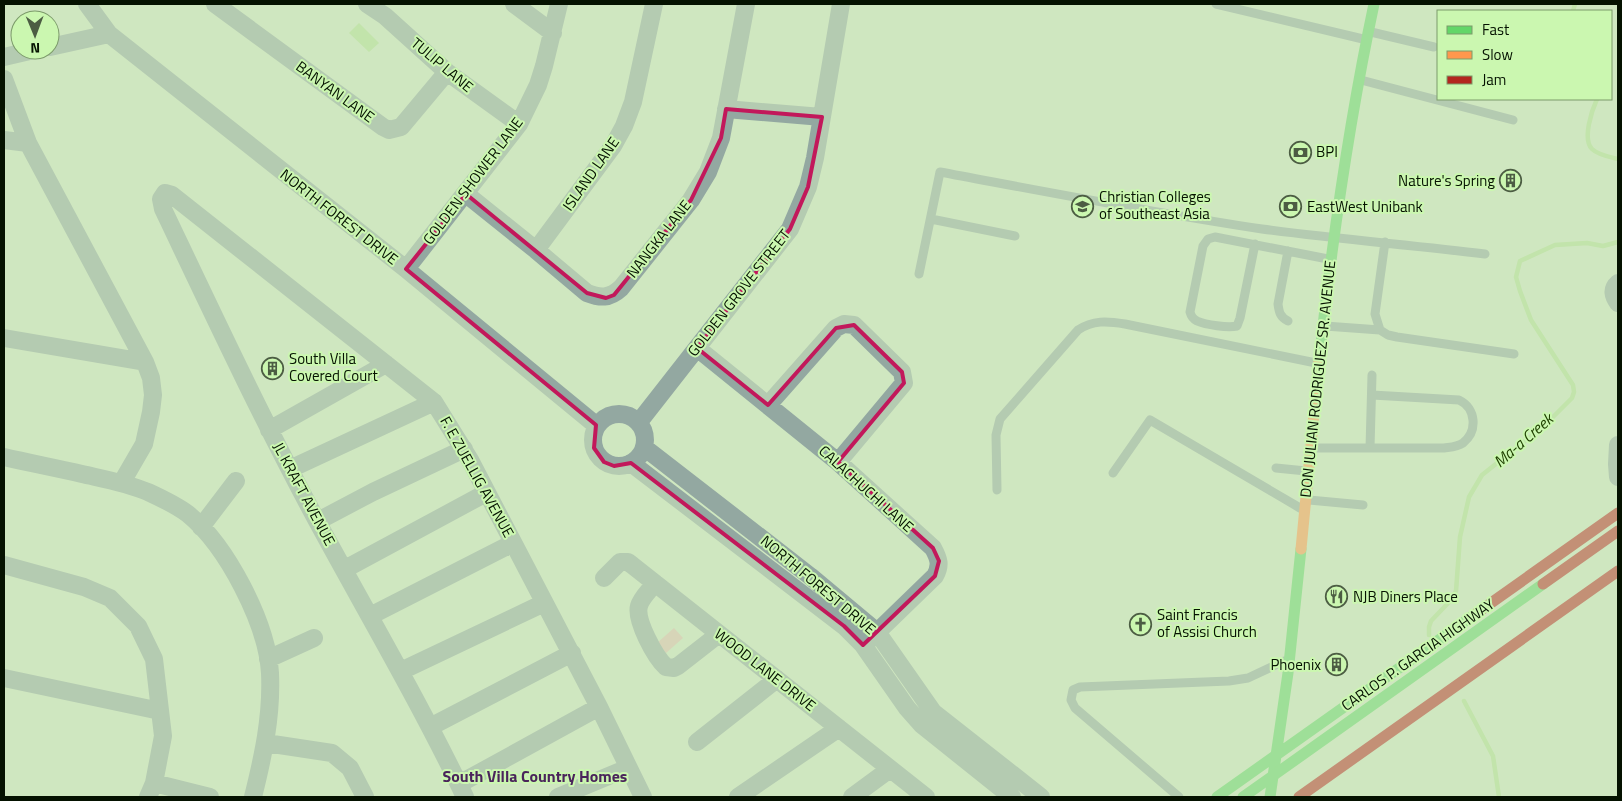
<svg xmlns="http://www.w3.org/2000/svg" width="1622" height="801" font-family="'Titillium Web',sans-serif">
<rect width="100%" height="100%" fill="#cfe7c0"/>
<path fill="#e0beb0" d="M674,628L683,638L666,653L657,643Z"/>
<path fill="#b1df92" d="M359,23L379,43L369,52L349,33Z"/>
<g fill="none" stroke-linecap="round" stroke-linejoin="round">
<path stroke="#b1df92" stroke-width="4.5" d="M1573,11L1575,4
M1597,99C1592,110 1582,139 1592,149C1598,155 1610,157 1618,159
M1429,635V627L1431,621L1451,600L1456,591L1460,537L1469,497L1482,475L1544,426L1572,398L1574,392L1573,385L1531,320L1520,291L1516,277L1520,261L1555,245L1587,243L1603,246L1618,242
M1464,701L1493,756L1499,797"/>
<path stroke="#93a8a1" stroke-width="9" d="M1216,4L1363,39
M1371,32L1434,47
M1361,80L1513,120
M931,219L1015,236
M1385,242L1375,314L1380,330L1388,335L1397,337L1514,354
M1255,244L1240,318L1237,326C1228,328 1206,325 1197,321C1193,319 1191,316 1190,312L1203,246L1208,239L1215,237L1328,259
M1288,251L1278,304C1279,312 1280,317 1288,321
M919,274L940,172C1047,192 1154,213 1262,229C1336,239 1411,245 1485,254
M1325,326L1380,330
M1314,448H1444C1451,447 1457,447 1463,443C1478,431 1476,408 1459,400L1372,395
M1370,448L1372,375
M1276,468L1306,471
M1113,473L1150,420L1300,508
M997,490L996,435L1000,419L1078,330C1093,320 1107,321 1125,324L1316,363
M1309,500L1363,505
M1179,797L1075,708L1071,700L1073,690L1080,687L1229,681L1248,678L1284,661"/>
<path stroke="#93a8a1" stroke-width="18" d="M87,4L109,34L406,269L597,426
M215,4L383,127L389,130L401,127L447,72
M367,4L385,16L447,72L519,124
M514,4L553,33
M50,47L109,34
M4,57L34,50
M4,79L28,143L145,362L151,378L153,395L151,412L144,444L122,482
M726,109L822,117
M4,140L28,143
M466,194L536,250L587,293C600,298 609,299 621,288L691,200L708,172L721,138L746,4
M536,250L613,146L624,126L633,102L654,4
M406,269L519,124L538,85L544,66L559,4
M1618,283C1611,289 1613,296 1618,303
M4,338L145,362
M697,348L838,462L933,548C939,559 941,565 935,576L869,640
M768,405L836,328L844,324L854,325L902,372L904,383L838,462
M593 440a26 26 0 1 1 52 0a26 26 0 1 1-52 0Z
M639,422L790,229L808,187L815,158L841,4
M269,430L386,364
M1618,445L1617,464L1618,477
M645,448L810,576L877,632L933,712L1041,797
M4,457C30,463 56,468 82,474C104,479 127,483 148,492C161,498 176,505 188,514C227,546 267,623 270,673C272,716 263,757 253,797
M631,463L844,626L863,645L907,708L922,725L1012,797
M290,469L434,402
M318,521L373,492L464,449
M201,527L236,481
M4,565L84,587L110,598L138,626L154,659L163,736L154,783L148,797
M345,569L486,493
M604,578L620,562H628L632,565L926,797
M655,583C650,590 641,598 639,606C635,620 655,657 666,667L674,668L678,666L719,634
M370,616L513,543
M268,659L314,638
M401,671L544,603
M4,678L160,711
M430,727L572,653
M697,742L777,679
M266,743L332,753L350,768L365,797
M154,783L210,797
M459,784L599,707
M465,797C420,703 367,613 317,521C262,419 213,314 163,209L161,199L165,193L172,195L434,402L470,460L599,707L643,797
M558,797L628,768
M738,797L839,728
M852,797L890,769"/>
<path stroke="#63d668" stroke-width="11" d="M1319,361C1332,241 1349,122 1374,4
M1217,797L1474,615
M1270,797L1288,673L1301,549"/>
<path stroke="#ff974d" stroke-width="11" d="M1301,549L1319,361"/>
<path stroke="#b3261e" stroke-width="11" d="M1474,615L1618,513
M1299,797L1618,571"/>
<path stroke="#63d668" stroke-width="11" d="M1243,797L1543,584"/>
<path stroke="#b3261e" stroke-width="11" d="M1543,584L1618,531"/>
</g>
<path d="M0 0H1622V801H0ZM726,109L822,117L808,187L790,229L697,348L768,405L836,328L854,325L902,372L904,383L838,462L933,548L939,561L935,576L863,645L844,626L631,463L614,466L604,462L594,448L596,425L406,269L466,194L587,293L606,298L614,295L691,200L721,138Z" fill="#cfe7c0" fill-opacity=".55" fill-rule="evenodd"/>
<path fill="none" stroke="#c2185b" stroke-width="4" stroke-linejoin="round" d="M726,109L822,117L808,187L790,229L697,348L768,405L836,328L854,325L902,372L904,383L838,462L933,548L939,561L935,576L863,645L844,626L631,463L614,466L604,462L594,448L596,425L406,269L466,194L587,293L606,298L614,295L691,200L721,138Z"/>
<defs>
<symbol id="bank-ring" viewBox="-11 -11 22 22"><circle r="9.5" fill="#cbf7b0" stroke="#4c5d43" stroke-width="1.5"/><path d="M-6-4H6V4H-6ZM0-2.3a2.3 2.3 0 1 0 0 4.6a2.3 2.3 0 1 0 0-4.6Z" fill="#4c5d43"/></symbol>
<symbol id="building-ring" viewBox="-11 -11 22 22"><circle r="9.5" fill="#cbf7b0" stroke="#4c5d43" stroke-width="1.5"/><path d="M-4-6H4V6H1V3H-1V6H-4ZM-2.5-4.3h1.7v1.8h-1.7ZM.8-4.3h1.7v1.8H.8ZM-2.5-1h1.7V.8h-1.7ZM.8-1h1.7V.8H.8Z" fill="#4c5d43"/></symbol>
<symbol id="university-ring" viewBox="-11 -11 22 22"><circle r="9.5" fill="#cbf7b0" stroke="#4c5d43" stroke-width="1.5"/><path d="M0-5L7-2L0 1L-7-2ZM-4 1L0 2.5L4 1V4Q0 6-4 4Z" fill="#4c5d43"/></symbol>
<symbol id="restaurant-ring" viewBox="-11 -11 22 22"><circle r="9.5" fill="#cbf7b0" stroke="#4c5d43" stroke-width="1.5"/><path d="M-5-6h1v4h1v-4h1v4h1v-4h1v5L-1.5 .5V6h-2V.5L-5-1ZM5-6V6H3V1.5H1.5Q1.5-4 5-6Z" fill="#4c5d43"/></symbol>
<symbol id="church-ring" viewBox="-11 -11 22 22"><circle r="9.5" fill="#cbf7b0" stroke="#4c5d43" stroke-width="1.5"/><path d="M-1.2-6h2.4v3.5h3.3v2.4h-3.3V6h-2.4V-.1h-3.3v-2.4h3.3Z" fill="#4c5d43"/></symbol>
</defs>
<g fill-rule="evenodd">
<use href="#bank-ring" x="1288" y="140" width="25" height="25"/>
<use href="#building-ring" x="1498" y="168" width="25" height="25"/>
<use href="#university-ring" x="1070" y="194" width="25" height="25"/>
<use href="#bank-ring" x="1278" y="194" width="25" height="25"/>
<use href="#building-ring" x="260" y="356" width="25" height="25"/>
<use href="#restaurant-ring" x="1324" y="584" width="25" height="25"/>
<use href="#church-ring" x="1128" y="612" width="25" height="25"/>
<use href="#building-ring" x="1324" y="652" width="25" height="25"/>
</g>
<g text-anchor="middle" stroke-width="4" stroke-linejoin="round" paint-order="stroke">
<g font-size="15" fill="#051200" stroke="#cbf7b0">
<text transform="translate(442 65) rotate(40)" y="5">TULIP LANE</text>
<text transform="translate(335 92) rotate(36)" y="5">BANYAN LANE</text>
<text transform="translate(591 174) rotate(-55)" y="5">ISLAND LANE</text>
<text transform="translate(473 181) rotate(-53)" y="5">GOLDEN SHOWER LANE</text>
<text transform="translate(339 217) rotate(38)" y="5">NORTH FOREST DRIVE</text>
<text transform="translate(659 239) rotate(-52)" y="5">NANGKA LANE</text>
<text transform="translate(739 293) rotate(-52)" y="5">GOLDEN GROVE STREET</text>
<text transform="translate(1318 379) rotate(-84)" y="5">DON JULIAN RODRIGUEZ SR. AVENUE</text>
<text transform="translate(477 477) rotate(61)" y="5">F. E ZUELLIG AVENUE</text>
<text transform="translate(866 489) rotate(42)" y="5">CALACHUCHI LANE</text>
<text transform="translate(304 494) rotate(62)" y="5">JL KRAFT AVENUE</text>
<text transform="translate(818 585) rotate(40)" y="5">NORTH FOREST DRIVE</text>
<text transform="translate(1418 655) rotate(-35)" y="5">CARLOS P. GARCIA HIGHWAY</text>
<text transform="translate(765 670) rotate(38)" y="5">WOOD LANE DRIVE</text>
</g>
<g font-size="15" fill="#051200" stroke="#cbf7b0" text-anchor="start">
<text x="1316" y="157">BPI</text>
<text x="1495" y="186" text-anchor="end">Nature's Spring</text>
<text x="1099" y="202">Christian Colleges<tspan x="1099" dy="17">of Southeast Asia</tspan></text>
<text x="1307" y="212">EastWest Unibank</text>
<text x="289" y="364">South Villa<tspan x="289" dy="17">Covered Court</tspan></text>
<text x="1353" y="602">NJB Diners Place</text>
<text x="1157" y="620">Saint Francis<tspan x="1157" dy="17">of Assisi Church</tspan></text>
<text x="1321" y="670" text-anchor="end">Phoenix</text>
</g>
<g font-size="16" font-style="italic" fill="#1f4100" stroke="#cbf7b0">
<text transform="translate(1523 440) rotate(-41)" y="6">Ma-a Creek</text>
</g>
<g font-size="16" font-weight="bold" fill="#4a245b" stroke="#cbf7b0">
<text x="535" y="782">South Villa Country Homes</text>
</g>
</g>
<rect width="1622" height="801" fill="none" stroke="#051200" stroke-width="10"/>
<rect x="1437" y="10" width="175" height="90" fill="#cbf7b0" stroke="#7c9b6a"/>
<rect x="1447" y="26" width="25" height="8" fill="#63d668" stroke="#7c9b6a"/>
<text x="1482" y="35" font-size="15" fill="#051200">Fast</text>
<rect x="1447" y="51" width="25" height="8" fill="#ff974d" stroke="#7c9b6a"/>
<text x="1482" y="60" font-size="15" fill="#051200">Slow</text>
<rect x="1447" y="76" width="25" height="8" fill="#b3261e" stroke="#7c9b6a"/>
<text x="1482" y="85" font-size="15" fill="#051200">Jam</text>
<g transform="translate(35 35) rotate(179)"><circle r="24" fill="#cbf7b0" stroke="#7c9b6a"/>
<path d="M0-4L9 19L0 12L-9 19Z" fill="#4c5d43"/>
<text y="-8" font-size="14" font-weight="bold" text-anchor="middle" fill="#051200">N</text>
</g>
</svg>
